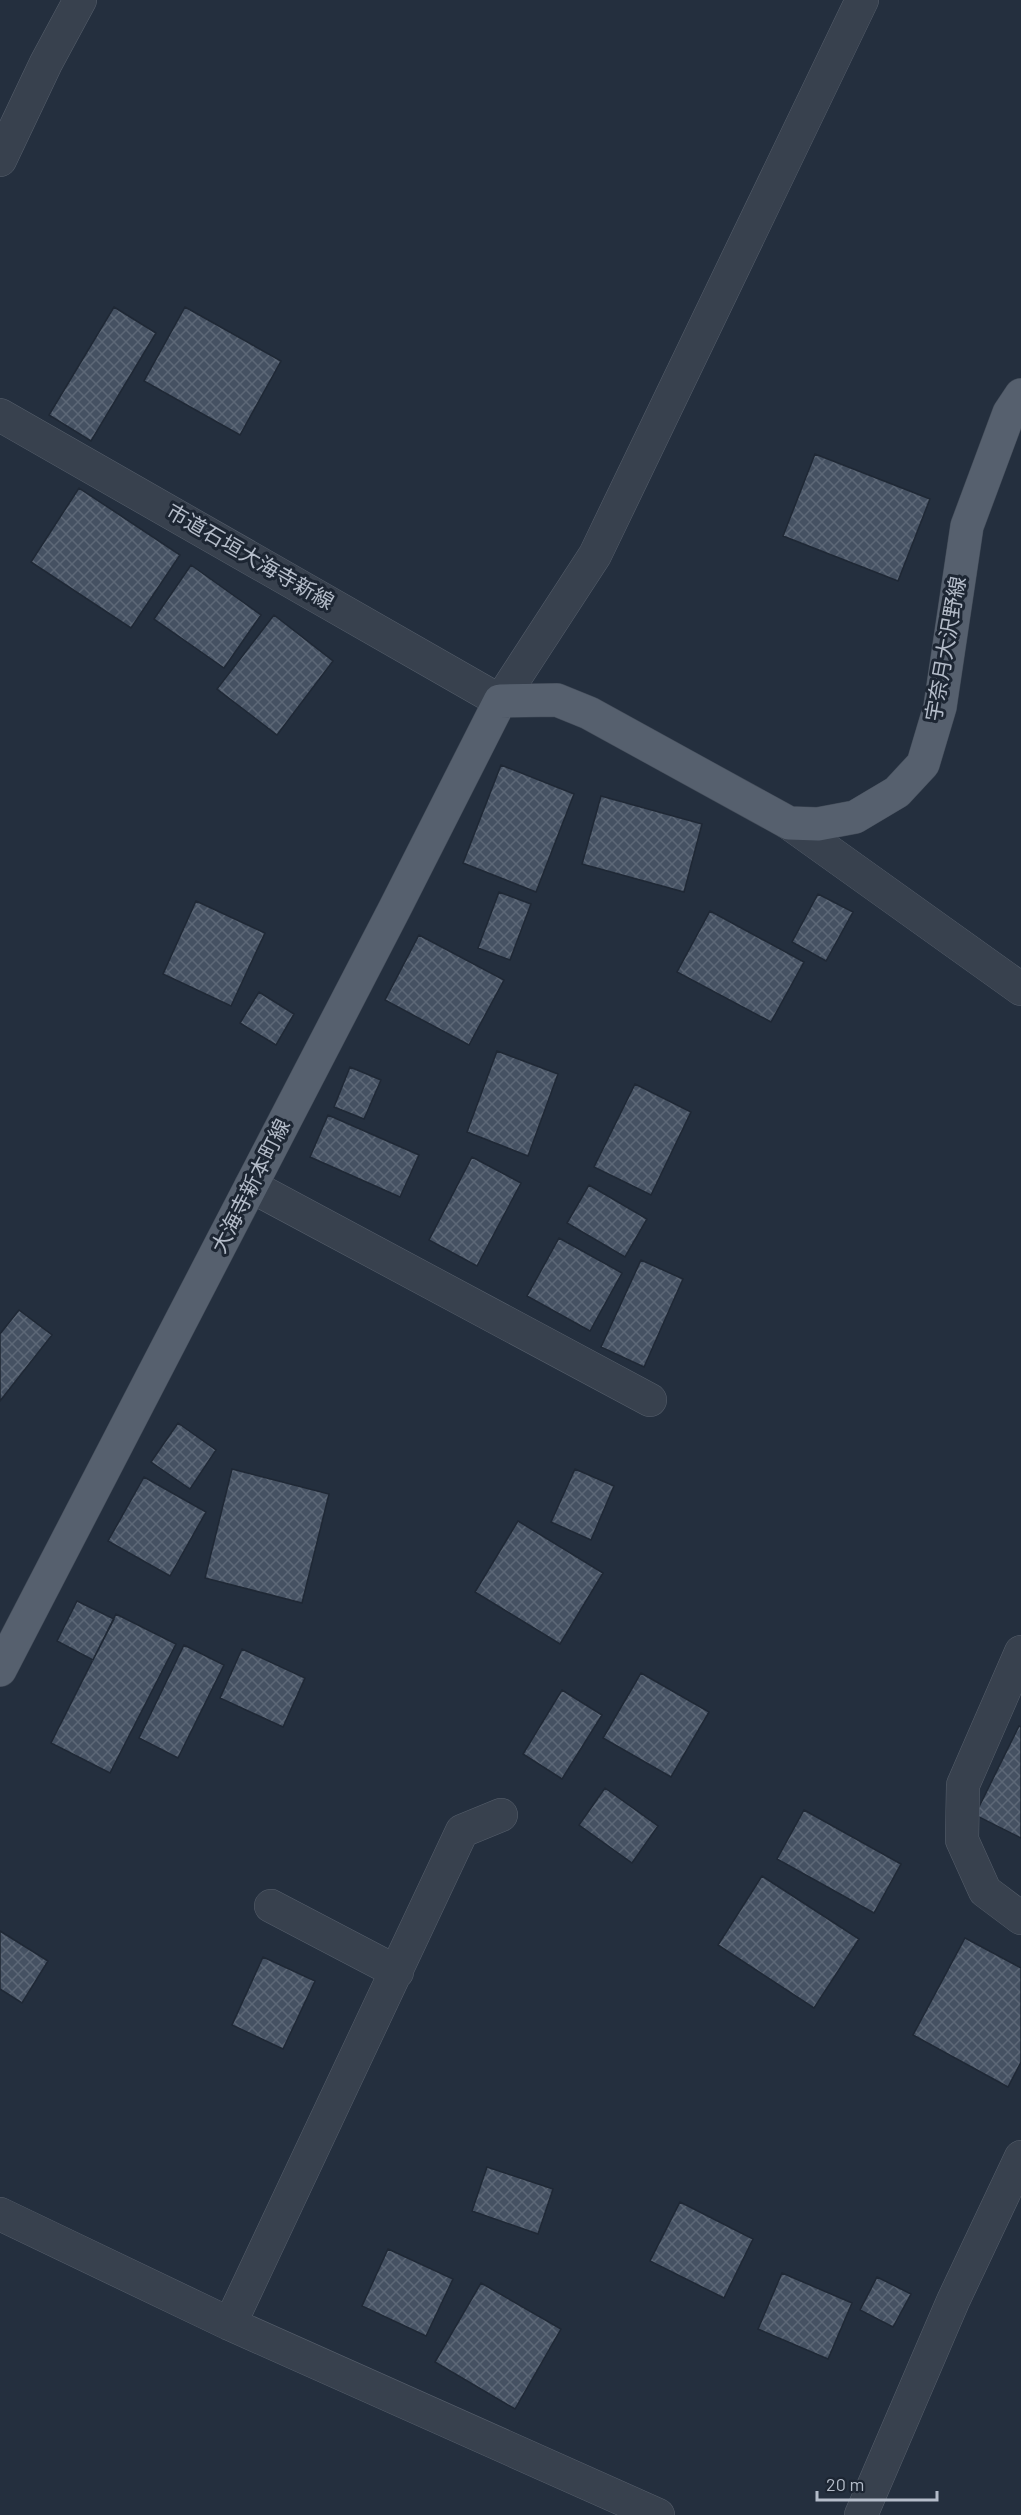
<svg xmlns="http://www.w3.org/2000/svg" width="1021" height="2515" font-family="Barlow,'Noto Sans JP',sans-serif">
<defs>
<pattern id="building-cross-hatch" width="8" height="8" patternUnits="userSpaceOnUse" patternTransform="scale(1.5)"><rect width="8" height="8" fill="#455162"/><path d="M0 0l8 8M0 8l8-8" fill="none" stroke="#5d6877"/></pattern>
</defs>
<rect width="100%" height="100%" fill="#242f3e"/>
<path fill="url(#building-cross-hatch)" stroke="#1f2835" stroke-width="1.5" d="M114,307L156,333L91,441L49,415Z
M185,307L281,361L240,435L144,381Z
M815,454L930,499L898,581L783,536Z
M79,488L180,555L131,628L31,562Z
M191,565L261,615L224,668L154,619Z
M274,615L333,661L277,735L217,689Z
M501,765L574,794L536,892L463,863Z
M601,796L702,824L684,892L582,864Z
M499,892L531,904L510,960L478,948Z
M818,894L853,912L826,961L792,942Z
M196,901L265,933L231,1006L163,974Z
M710,911L804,962L771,1022L677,972Z
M419,935L504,980L469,1045L385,1000Z
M259,992L294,1014L276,1045L240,1023Z
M497,1051L558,1074L528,1156L467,1132Z
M350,1067L381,1080L364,1119L334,1107Z
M635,1084L691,1112L651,1195L594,1167Z
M328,1115L419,1155L400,1197L310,1157Z
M472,1157L521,1183L477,1266L429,1240Z
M589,1185L647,1219L625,1257L567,1223Z
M559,1238L622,1273L590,1331L527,1296Z
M641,1260L683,1279L644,1367L601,1347Z
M19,1310L52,1335L0,1401V1334Z
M178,1423L216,1450L190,1489L151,1462Z
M232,1469L329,1494L302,1603L205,1578Z
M575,1469L614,1486L591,1540L551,1522Z
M144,1477L206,1512L170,1576L108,1541Z
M518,1521L603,1573L560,1644L475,1592Z
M77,1601L114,1619L93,1660L57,1641Z
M116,1614L176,1644L110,1773L51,1743Z
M184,1645L224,1665L178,1758L139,1738Z
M242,1649L305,1678L283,1727L220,1698Z
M641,1673L709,1712L671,1777L603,1738Z
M562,1690L602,1715L562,1779L523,1754Z
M1019,1726L1021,1727V1838L975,1815Z
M605,1788L658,1826L632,1863L579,1825Z
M804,1810L901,1864L874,1913L777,1859Z
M762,1876L859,1939L814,2008L718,1945Z
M0,1931L48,1961L22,2003L0,1989Z
M965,1938L1021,1968V2062L1008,2087L913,2035Z
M263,1957L315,1981L283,2049L232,2025Z
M487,2167L553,2189L538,2234L472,2211Z
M680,2202L753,2239L724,2298L650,2261Z
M388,2249L453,2279L426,2336L362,2306Z
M782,2273L852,2303L828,2359L758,2329Z
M877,2277L911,2294L893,2327L860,2310Z
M481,2283L561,2329L515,2409L435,2362Z"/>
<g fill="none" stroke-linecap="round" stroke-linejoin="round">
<defs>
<path id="minor" d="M0,160L46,63L80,0
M0,415L500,701L595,555L862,0
M789,823L1021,989
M251,1186L650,1400
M1021,1652L963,1785L962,1840L985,1891L1021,1918
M271,1906L397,1972
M0,2214L230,2324L658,2515
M230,2324L462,1831L501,1815
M861,2515L953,2301L1021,2157"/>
<path id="major" d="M0,1670L394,910L500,701L557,700L589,713L789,823L818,824L855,817L897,792L923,764L940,707L967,526L1009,413L1021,395"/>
</defs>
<use href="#minor" stroke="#565f6c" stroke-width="34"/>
<use href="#major" stroke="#414a57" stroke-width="34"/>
<use href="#minor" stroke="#38414e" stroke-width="33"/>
<use href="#major" stroke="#56606e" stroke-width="33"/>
</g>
<g text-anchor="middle" stroke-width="6" stroke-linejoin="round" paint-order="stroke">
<g font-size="21" fill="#b4bcc9" stroke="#1d2633">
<text transform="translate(250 557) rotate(30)" y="7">市道石垣大海寺新線</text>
<text transform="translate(946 649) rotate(-80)" y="7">宇奈月大沢野線</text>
<text transform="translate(251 1186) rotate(-63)" y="7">大海寺新本町線</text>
</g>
</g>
<path d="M817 2491v9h120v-9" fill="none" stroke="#b4bcc9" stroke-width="3"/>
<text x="826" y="2491" font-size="18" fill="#b4bcc9" stroke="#1d2633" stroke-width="4.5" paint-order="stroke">20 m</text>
</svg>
